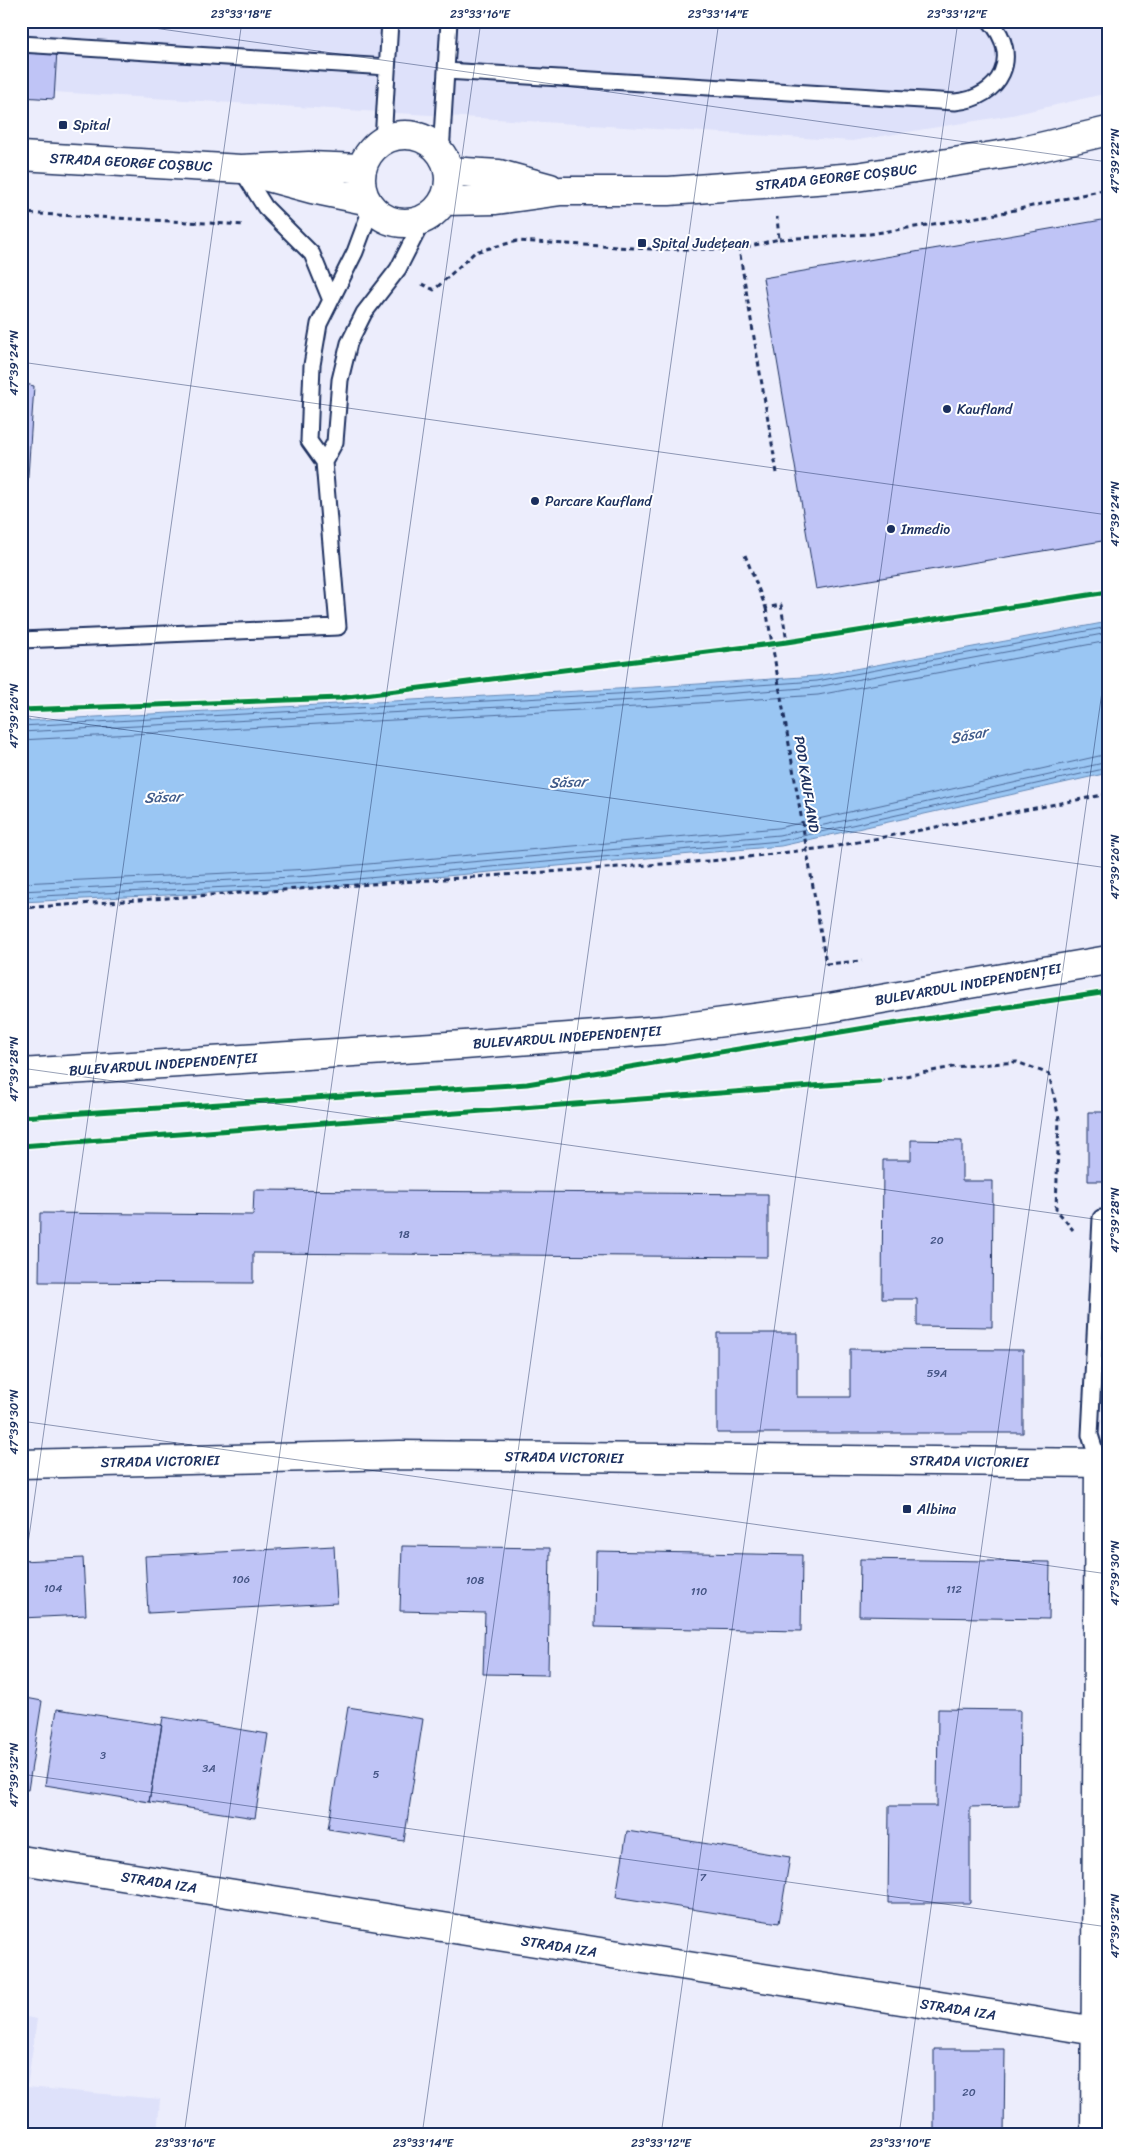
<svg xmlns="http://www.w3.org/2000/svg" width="1129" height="2156" font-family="Sriracha,sans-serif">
<rect width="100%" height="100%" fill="#ecedfc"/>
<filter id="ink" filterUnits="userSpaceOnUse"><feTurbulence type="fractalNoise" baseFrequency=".02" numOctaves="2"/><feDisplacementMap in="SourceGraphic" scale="10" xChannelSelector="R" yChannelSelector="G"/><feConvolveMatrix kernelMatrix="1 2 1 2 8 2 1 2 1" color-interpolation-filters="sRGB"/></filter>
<g filter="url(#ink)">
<path fill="#dee1fa" d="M21,21H1108V93L1012,115L852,141L54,92L57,50L21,48Z
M21,2016L37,2019L27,2087L160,2099L157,2135H21Z"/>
<path fill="#9ac6f3" stroke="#678ab7" d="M1108,622V773L781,846L312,888L21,902V721L654,687L817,676Z"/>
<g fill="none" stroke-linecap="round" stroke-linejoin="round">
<path stroke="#4e6b9a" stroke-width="1" d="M21,726L654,692L817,681L1108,627
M21,732L655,699L817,687L1108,633
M21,740L655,706L818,695L1108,641
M21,883L311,869L778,828L1108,754
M21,891L311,876L779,835L1108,762
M21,897L312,883L780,841L1108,768"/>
</g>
<path fill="#bfc4f6" stroke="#1b2f5e" d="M21,48L57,50L54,99L21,97Z
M1108,219V540L816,589L763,278Z
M21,383L34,386L25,521L21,520Z
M1088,1112H1108V1181H1088Z
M911,1140L962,1141V1181H993L992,1327L917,1326V1299H882L883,1160H911Z
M254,1190L768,1194V1257L253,1253V1283L39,1282L40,1213L253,1215Z
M717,1333H797V1397H850V1349L1023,1350V1433H717Z
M334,1546L337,1603L148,1613L145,1556Z
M402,1546L550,1548L548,1675L483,1674L485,1613L400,1611Z
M596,1551L802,1555L801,1631L595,1627Z
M83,1558L86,1615L21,1618V1561Z
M860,1559L1050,1562L1049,1619L859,1616Z
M21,1697L42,1701L28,1790L21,1789Z
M348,1707L423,1719L404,1841L328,1829Z
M57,1709L162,1725L149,1802L45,1785Z
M938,1709L1020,1710L1019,1806L970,1807V1903H888L889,1806H937Z
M163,1717L268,1734L255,1818L149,1802Z
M627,1831L790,1857L779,1923L616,1897Z
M934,2049H1005L1004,2135H934Z"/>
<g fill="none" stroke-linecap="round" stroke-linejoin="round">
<defs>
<path id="service" d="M21,44L387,67
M446,71L955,102C1001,98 1022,56 990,21
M383,141L390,21
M441,154L449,21
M241,169L265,207L312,254L330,298
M324,462L335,442L340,380L349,343L364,313L398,269L423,220
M21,640L338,627L324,462L309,441L312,365L319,324L355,252L371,209
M1099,1463L1090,1435L1101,1218"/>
<path id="minor" d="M21,1860L1096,2031
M1095,2135L1099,1463"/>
<path id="tertiary" d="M361 179a44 44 0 1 1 88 0a44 44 0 1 1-88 0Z
M21,156L241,169L309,166L360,168
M448,171L499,174L550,188
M264,176L312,189L365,200
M444,201L496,200L561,191H669L856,177L1019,152L1108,131
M21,1464L400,1455L1108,1463"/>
<path id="primary" d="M21,1073L464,1045L663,1030L829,1008L1108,960"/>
</defs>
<use href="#service" stroke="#1b2f5e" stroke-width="19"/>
<use href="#minor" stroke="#1b2f5e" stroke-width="31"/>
<use href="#tertiary" stroke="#1b2f5e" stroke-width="31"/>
<use href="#primary" stroke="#1b2f5e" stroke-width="31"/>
<path stroke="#1b2f5e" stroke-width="3" stroke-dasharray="5 4" stroke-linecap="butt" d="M21,213L245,225
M779,239L870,234L997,214L1108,189
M422,284L434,290L475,252L517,241L651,249H739
M777,473L739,249L779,239L777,217
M745,555L766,608L781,605L787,642
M21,908L722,860L832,847L1108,794
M826,964L862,961
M879,1081L953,1067L1017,1062L1049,1074L1059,1118L1056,1209L1073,1230"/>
<use href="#service" stroke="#fff" stroke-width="15"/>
<use href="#minor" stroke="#fff" stroke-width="28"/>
<use href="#tertiary" stroke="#fff" stroke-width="28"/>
<use href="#primary" stroke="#fff" stroke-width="28"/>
<path stroke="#1b2f5e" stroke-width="3" stroke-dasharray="5 4" stroke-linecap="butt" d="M766,608L826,964"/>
<defs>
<path id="cycleway" d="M21,710L340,698L787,642L1108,592
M21,1117L527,1084L871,1027L1108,992
M21,1146L879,1081"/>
</defs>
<use href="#cycleway" stroke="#fff" stroke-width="8"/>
<use href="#cycleway" stroke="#00873e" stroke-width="5"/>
</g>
</g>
<path fill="none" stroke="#1b2f5e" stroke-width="1" stroke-opacity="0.45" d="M104,21L1108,162M21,362L1108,515M21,715L1108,868M21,1068L1108,1221M21,1421L1108,1574M21,1594L242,21M21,1774L1108,1927M21,2127L76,2135M184,2135L481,21M422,2135L719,21M661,2135L958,21M899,2135L1108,649"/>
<g fill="#1b2f5e" stroke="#fff" stroke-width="2">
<rect x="58" y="120" width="10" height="10" rx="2.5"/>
<rect x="637" y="238" width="10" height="10" rx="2.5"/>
<circle cx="947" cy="409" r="5"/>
<circle cx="535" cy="501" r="5"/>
<circle cx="891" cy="529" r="5"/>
<rect x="902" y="1504" width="10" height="10" rx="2.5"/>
</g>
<g text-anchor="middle" stroke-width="4" stroke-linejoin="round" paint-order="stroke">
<g font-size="11" fill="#445484">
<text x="404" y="1238">18</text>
<text x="937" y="1244">20</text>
<text x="937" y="1377">59A</text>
<text x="241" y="1583">106</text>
<text x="475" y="1584">108</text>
<text x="53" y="1592">104</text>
<text x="954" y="1593">112</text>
<text x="699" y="1595">110</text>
<text x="103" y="1759">3</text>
<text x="209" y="1772">3A</text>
<text x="376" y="1778">5</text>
<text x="703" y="1881">7</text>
<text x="969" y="2096">20</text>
</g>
<g font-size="14" fill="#1b2f5e" stroke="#fff" text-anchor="start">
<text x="73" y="130">Spital</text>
<text x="652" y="248">Spital Județean</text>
<text x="957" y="414">Kaufland</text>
<text x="545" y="506">Parcare Kaufland</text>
<text x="901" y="534">Inmedio</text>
<text x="917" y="1514">Albina</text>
</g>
<g font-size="14" fill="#1b2f5e" stroke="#fff">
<text transform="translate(131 162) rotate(3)" y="5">STRADA GEORGE COȘBUC</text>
<text transform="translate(836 177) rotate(-6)" y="5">STRADA GEORGE COȘBUC</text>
<text transform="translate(807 784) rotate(81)" y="5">POD KAUFLAND</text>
<text transform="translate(968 984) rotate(-10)" y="5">BULEVARDUL INDEPENDENȚEI</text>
<text transform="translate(567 1037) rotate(-4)" y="5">BULEVARDUL INDEPENDENȚEI</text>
<text transform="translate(163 1064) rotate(-4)" y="5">BULEVARDUL INDEPENDENȚEI</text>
<text transform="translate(564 1457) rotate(1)" y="5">STRADA VICTORIEI</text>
<text transform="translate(160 1461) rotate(-1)" y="5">STRADA VICTORIEI</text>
<text transform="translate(969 1461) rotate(1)" y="5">STRADA VICTORIEI</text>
<text transform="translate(159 1882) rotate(9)" y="5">STRADA IZA</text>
<text transform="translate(559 1946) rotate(9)" y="5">STRADA IZA</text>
<text transform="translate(958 2009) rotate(9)" y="5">STRADA IZA</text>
</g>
<g font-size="15" font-style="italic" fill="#415c8b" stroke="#fff">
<text transform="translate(969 735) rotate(-11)" y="5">Săsar</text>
<text transform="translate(568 782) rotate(-2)" y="5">Săsar</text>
<text transform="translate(163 797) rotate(-2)" y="5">Săsar</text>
</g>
</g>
<rect width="1129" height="2156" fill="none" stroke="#fff" stroke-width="55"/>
<rect x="28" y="28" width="1074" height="2100" fill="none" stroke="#1b2f5e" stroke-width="2"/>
<g font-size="12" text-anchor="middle" fill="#1b2f5e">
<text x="241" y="18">23°33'18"E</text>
<text x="480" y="18">23°33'16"E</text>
<text x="718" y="18">23°33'14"E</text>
<text x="957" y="18">23°33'12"E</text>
<text transform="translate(1115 161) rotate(-90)" y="4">47°39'22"N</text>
<text transform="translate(14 363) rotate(-90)" y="4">47°39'24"N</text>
<text transform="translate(1115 514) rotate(-90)" y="4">47°39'24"N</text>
<text transform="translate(14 716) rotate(-90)" y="4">47°39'26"N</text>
<text transform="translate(1115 867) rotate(-90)" y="4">47°39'26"N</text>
<text transform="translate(14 1069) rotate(-90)" y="4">47°39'28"N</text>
<text transform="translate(1115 1220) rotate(-90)" y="4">47°39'28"N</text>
<text transform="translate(14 1422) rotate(-90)" y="4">47°39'30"N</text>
<text transform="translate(1115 1573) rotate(-90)" y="4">47°39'30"N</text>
<text transform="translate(14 1775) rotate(-90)" y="4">47°39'32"N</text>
<text transform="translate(1115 1926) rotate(-90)" y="4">47°39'32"N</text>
<text x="185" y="2147">23°33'16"E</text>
<text x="423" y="2147">23°33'14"E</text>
<text x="661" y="2147">23°33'12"E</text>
<text x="900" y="2147">23°33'10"E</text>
</g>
</svg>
